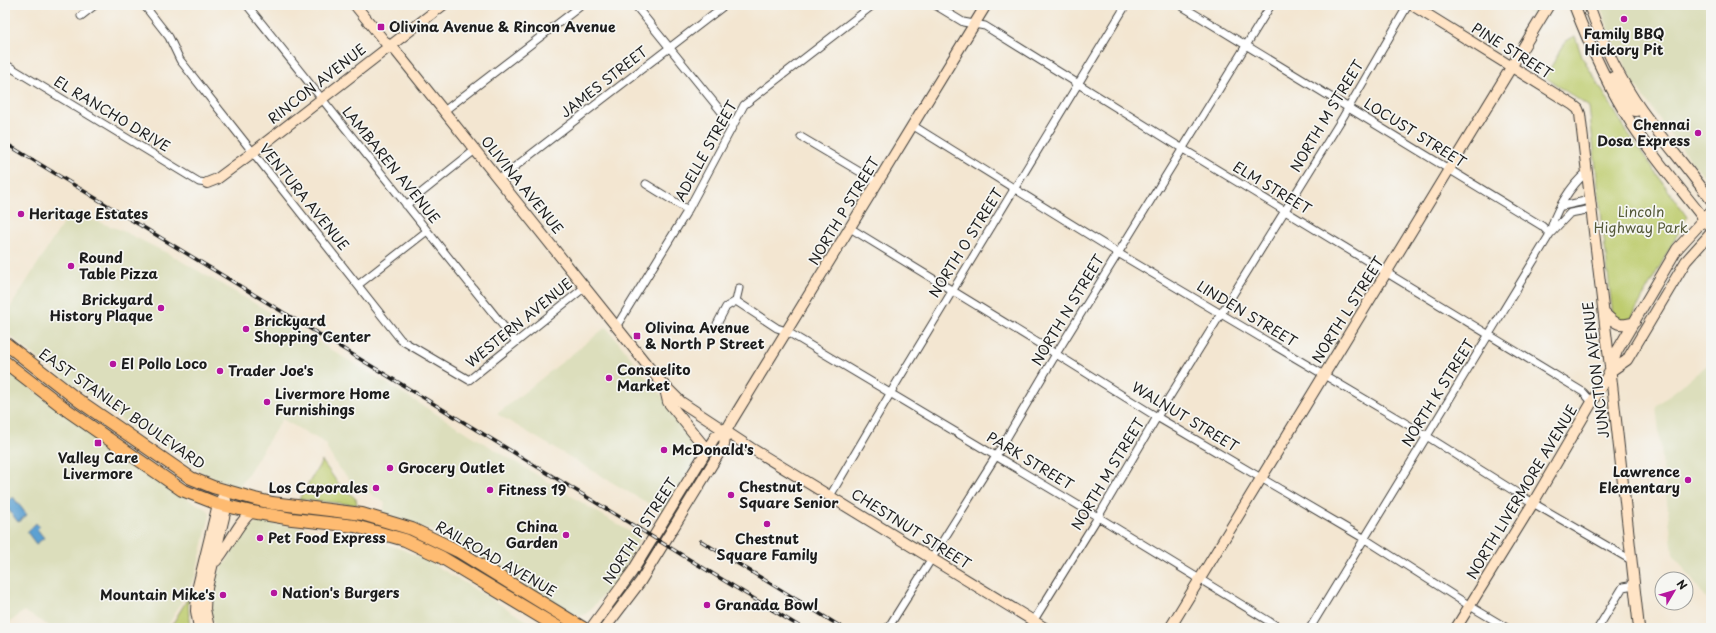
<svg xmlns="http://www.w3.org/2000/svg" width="1716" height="633" font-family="'Playpen Sans',sans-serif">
<rect width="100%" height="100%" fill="#f6f6f2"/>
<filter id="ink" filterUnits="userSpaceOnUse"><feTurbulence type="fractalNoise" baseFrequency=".025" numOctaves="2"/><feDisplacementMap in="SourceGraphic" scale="8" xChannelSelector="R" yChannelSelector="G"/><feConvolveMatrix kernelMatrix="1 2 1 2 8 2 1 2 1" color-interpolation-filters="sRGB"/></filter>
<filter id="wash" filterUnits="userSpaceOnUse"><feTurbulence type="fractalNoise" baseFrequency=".012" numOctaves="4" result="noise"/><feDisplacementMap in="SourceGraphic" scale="16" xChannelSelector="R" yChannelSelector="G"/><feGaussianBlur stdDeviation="0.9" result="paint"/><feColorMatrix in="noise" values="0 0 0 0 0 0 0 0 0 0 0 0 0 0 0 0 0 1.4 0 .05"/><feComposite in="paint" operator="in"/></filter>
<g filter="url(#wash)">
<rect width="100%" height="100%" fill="#f3e6d1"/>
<path fill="#dcdebc" d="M1519,5H1539L1533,16Z
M1600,5H1711V185L1668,131L1634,83L1612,39Z
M70,212L121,230L169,254L266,310L640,538L620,577L586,614L580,616L574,614L434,531L383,513L385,503L350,480L338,467L327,449V444L282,419L239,488L203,473L145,432L134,429L23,347L5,331V316Z
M606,327L699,442L702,449L664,513L497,414Z
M1711,362V605L1673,554L1656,406Z
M5,369L160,484L208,510L210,515L195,577L167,628H52L24,611L5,626Z
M259,522L332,532L372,540L404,550L433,564L539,628H216L211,616L215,579L249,526Z"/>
<path fill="#becc6e" stroke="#6d7445" d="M1575,36L1582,57L1626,130L1687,217L1627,326H1614L1589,107L1545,77L1566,41Z
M322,461L337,482L356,499L357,505L299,499Z
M188,598L189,620L191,628H170Z"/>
<path fill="#5da1d2" stroke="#3c5e77" d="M13,497L27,515L18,522L5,505V503Z
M36,523L39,527L37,529L44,538L36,544L27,532Z"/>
</g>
<g filter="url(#ink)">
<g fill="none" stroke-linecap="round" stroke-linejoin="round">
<defs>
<path id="street" d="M144,5L169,37L180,60L401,340L469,380L585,287
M247,5L516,342
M635,5L733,126
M935,5L963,22L985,26L1183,149L1583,392L1592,402
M1180,5L1542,226L1550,234
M81,16L95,5
M5,64L199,182L207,183
M444,111L582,5
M912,125L1118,253L1417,430L1533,503L1631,560
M801,137L877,182
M499,179L725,5
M646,184L688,210
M406,205L475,150
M1562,206L1590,200
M850,228L1056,354L1157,417L1365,539L1470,606L1507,628
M1550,234L1570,213L1592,209
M358,285L427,231
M736,301L777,328L786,331L1098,517L1280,628
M717,324L726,307L736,301L739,288
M616,327L688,210L744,105L873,5
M830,496L897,382L1126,5
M888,628L996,456L1056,354L1271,5
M1029,628L1098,517L1157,417L1343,117L1408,5
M1310,628L1550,234C1553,213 1571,185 1587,172
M1598,628L1623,587L1634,585"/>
<path id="secondary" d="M355,5L389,47L395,50L659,380L681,402L751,448L1045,628
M1412,5L1573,105L1578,109L1580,114L1611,375L1639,628
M1574,5C1590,47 1609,88 1633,126C1657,162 1685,194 1711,228
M1589,5C1602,42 1619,79 1642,111C1664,141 1689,170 1711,200
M1613,77L1630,106L1635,111L1641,110
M207,183L217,179L252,153L443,5
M1604,313C1616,324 1618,327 1635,322
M1611,371L1627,360L1686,261L1711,233
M664,385L668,402L703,445L706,452
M216,561C229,547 237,523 252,512
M199,628L196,611L197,590L218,504L226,492
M209,628L205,609L206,592L225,513L226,500
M591,628L632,572L715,437L726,431
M605,628L640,582L724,445L726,431L731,422L986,5
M1170,628L1549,5
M1456,628L1533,503L1609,373L1617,351L1677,249L1711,212"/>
<path id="primary" d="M5,343L78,400L191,478L213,487L255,499L272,503L362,514L412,529L458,551L583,628
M5,362L67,410L182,490L218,504L252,512L292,519L355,526L405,540L441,557L559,628"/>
</defs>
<use href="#street" stroke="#3c3a37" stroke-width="9"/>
<use href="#secondary" stroke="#3c3a37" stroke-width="12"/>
<use href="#primary" stroke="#3c3a37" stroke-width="14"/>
<use href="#street" stroke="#fff" stroke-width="7"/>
<use href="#secondary" stroke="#ffe4c6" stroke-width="10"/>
<use href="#primary" stroke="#febb71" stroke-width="12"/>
<defs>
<path id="rail" d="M5,143L802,628
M701,541L843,628"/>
</defs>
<use href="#rail" stroke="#1c1c1c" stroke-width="3.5"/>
<use href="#rail" stroke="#f6f6f2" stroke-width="2" stroke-dasharray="6" stroke-linecap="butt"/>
</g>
</g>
<g fill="#b5179e" stroke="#f6f6f2" stroke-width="1.5">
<circle cx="1624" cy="19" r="4"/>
<rect x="377" y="23" width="8" height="8" rx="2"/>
<circle cx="1698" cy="133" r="4"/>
<circle cx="21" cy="214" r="4"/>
<circle cx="71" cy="266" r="4"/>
<circle cx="161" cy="308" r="4"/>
<circle cx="246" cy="329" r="4"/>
<rect x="633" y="332" width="8" height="8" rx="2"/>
<circle cx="113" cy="364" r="4"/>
<circle cx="220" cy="371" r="4"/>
<circle cx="609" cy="378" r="4"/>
<circle cx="267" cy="402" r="4"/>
<rect x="94" y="439" width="8" height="8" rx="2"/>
<circle cx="664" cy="450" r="4"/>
<circle cx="390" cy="468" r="4"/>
<circle cx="1688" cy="480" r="4"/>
<circle cx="376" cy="488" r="4"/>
<circle cx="490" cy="490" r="4"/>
<circle cx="731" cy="495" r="4"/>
<circle cx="767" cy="524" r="4"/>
<circle cx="566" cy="535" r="4"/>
<circle cx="260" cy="538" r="4"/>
<circle cx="274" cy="593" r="4"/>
<circle cx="223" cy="595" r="4"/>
<circle cx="707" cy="605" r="4"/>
</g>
<g text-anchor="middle" stroke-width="3.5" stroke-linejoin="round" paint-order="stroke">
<g font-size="14" font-weight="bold" fill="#1c1c1c" stroke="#f6f6f2" text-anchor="start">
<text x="389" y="32">Olivina Avenue &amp; Rincon Avenue</text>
<text x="1624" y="39" text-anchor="middle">Family BBQ<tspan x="1624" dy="16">Hickory Pit</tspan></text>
<text x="1690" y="130" text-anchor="end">Chennai<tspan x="1690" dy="16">Dosa Express</tspan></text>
<text x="29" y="219">Heritage Estates</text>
<text x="79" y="263">Round<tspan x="79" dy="16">Table Pizza</tspan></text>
<text x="153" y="305" text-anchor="end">Brickyard<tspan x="153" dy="16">History Plaque</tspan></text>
<text x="254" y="326">Brickyard<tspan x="254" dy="16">Shopping Center</tspan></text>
<text x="645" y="333">Olivina Avenue<tspan x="645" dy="16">&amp; North P Street</tspan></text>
<text x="121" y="369">El Pollo Loco</text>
<text x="617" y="375">Consuelito<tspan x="617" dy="16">Market</tspan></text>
<text x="228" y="376">Trader Joe's</text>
<text x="275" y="399">Livermore Home<tspan x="275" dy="16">Furnishings</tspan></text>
<text x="672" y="455">McDonald's</text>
<text x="98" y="463" text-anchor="middle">Valley Care<tspan x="98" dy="16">Livermore</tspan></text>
<text x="398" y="473">Grocery Outlet</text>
<text x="1680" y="477" text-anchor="end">Lawrence<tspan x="1680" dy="16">Elementary</tspan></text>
<text x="739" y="492">Chestnut<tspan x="739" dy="16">Square Senior</tspan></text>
<text x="368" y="493" text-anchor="end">Los Caporales</text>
<text x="498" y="495">Fitness 19</text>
<text x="558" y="532" text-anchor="end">China<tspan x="558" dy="16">Garden</tspan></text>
<text x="268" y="543">Pet Food Express</text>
<text x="767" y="544" text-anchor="middle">Chestnut<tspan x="767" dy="16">Square Family</tspan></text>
<text x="282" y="598">Nation's Burgers</text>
<text x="215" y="600" text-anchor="end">Mountain Mike's</text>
<text x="715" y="610">Granada Bowl</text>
</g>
<g font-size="14" fill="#1c1c1c" stroke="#f6f6f2">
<text transform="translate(1512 51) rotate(32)" y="5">PINE STREET</text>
<text transform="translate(604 82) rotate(-38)" y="5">JAMES STREET</text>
<text transform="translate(317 84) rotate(-38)" y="5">RINCON AVENUE</text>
<text transform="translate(112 114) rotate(31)" y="5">EL RANCHO DRIVE</text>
<text transform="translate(1327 116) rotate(-59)" y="5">NORTH M STREET</text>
<text transform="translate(1415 133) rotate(32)" y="5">LOCUST STREET</text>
<text transform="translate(706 151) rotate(-61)" y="5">ADELLE STREET</text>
<text transform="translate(391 165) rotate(51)" y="5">LAMBAREN AVENUE</text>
<text transform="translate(522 185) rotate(51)" y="5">OLIVINA AVENUE</text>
<text transform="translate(1272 188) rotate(31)" y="5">ELM STREET</text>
<text transform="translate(304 197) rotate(51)" y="5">VENTURA AVENUE</text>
<text transform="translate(844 211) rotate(-59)" y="5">NORTH P STREET</text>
<text transform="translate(966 243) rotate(-58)" y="5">NORTH O STREET</text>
<text transform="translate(1068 310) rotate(-59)" y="5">NORTH N STREET</text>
<text transform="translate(1348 310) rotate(-58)" y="5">NORTH L STREET</text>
<text transform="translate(1247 314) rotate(31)" y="5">LINDEN STREET</text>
<text transform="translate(519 323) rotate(-39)" y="5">WESTERN AVENUE</text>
<text transform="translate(1596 370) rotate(-97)" y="5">JUNCTION AVENUE</text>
<text transform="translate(1438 393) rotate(-58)" y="5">NORTH K STREET</text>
<text transform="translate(122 409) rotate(35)" y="5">EAST STANLEY BOULEVARD</text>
<text transform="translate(1185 417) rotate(31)" y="5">WALNUT STREET</text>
<text transform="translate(1030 461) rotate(31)" y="5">PARK STREET</text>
<text transform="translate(1108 474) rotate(-59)" y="5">NORTH M STREET</text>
<text transform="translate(1522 492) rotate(-59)" y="5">NORTH LIVERMORE AVENUE</text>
<text transform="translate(911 529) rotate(32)" y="5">CHESTNUT STREET</text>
<text transform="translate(640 531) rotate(-57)" y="5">NORTH P STREET</text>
<text transform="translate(496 559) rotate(30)" y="5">RAILROAD AVENUE</text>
</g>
<g font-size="14" fill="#555a39" stroke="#f6f6f2">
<text x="1641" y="217">Lincoln<tspan x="1641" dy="16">Highway Park</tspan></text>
</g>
</g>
<rect width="1716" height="633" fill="none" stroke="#f6f6f2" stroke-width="20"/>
<g transform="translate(1674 591) rotate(52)"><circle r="19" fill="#f6f6f2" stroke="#9f9f9c"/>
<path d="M0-3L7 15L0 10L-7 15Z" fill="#b5179e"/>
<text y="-6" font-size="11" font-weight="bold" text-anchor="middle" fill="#1c1c1c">N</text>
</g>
</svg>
